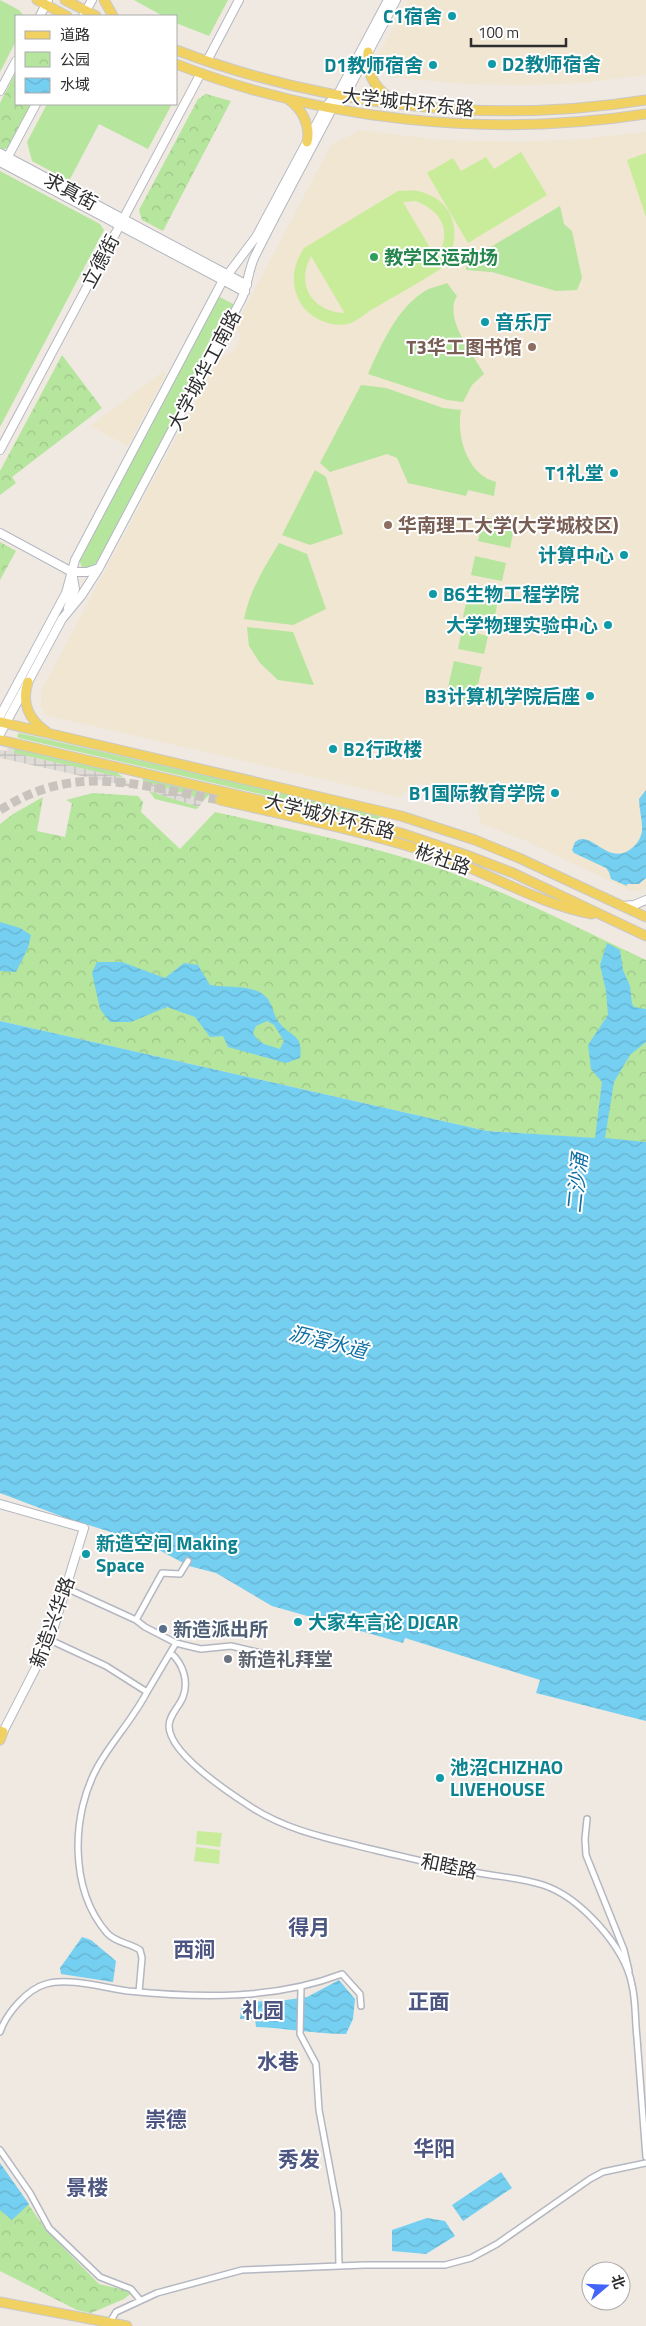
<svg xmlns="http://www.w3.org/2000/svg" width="646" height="2326" font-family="'Titillium Web','Noto Sans SC',sans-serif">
<defs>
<pattern id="park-crowns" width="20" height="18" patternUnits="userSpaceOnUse" patternTransform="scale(1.25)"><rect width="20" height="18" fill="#b6e59e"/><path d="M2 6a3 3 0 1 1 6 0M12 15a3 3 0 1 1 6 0" fill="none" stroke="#9dc588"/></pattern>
<pattern id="plaza-grid" width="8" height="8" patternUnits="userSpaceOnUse" patternTransform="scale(1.25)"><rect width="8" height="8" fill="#dfdcd8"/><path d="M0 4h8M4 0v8" fill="none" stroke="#c0bdba"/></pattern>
<pattern id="water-waves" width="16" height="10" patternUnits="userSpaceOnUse" patternTransform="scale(1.25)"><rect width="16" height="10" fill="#75cff0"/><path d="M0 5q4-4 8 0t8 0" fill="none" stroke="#66b2ce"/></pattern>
</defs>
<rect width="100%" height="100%" fill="#efe9e1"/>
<path fill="#f0e6d1" d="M408,0H646V75L580,83L529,85L465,84L389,77L378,56Z
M360,130L440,140L519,142L581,139L646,132V888L642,890L631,891L528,842L480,823L476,796L417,783L399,797L46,715L41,707V691L218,359L234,351L241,336L235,327L331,145Z
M163,371L167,373L128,446L90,426Z"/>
<path fill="#b6e59e" d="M0,0L19,10L24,16H16V41L0,72Z
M134,0H228L209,36L176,23V16H163Z
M47,104H172L148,149L99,124L69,181L32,161L27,142Z
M0,171L100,224L104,230L0,427Z
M560,206L564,224L572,231L582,278L577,290L556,291L492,272L466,270L467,261Z
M447,283L457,296C443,318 473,354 484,374L472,385L463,402L447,400L368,374C381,345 397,308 425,291C431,287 440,286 447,283Z
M218,296L235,305L99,560L91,568L82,569L79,558Z
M361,385L386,388L443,408L461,410C456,435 467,475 496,482L494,496L468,490L466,496L408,483L397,458L387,454L330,472L320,463Z
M315,470L326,477L343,534L310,545L282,535Z
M483,517L515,524L510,548L478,541Z
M279,543L307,554L326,609L293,625L244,619C250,590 264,568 279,543Z
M475,556L506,563L502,581L471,575Z
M470,585L500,592L493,624L463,617Z
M247,627L293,632L314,685L278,680L260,663L249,646Z
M462,630L488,636L484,654L458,649Z
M454,661L482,667L474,702L446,696Z
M19,733L346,807L378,815L381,818L377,821L19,738L17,736Z
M14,748L115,771L124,778L13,753Z
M142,777L209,793V795L204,800L143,781Z
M149,791L199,807L196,809L155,799Z"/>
<path fill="url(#park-crowns)" d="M16,72V104H32L11,145L5,149H0V103Z
M206,94L231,101L163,231L142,220L139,210L198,99Z
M62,355L102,408L12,477L16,483L0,495V471Z
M0,542L16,551L0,580Z
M93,793L138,796L143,802L141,812L180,849L215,812C290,829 366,844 438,868C510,893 578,928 646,960V1142L487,1131L0,1021V824L13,814L43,797L37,831L65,837L72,803L66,800Z
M0,2163L46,2230L99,2284L133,2292L124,2299L91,2313L77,2310L0,2271Z"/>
<path fill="#c9ec9a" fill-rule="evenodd" d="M521,152L547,195L468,243L427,173L453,158L461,171L486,157L494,169Z
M646,153V217L627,160Z
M398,191C405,191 412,190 418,191C457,200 463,237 444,267C420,282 395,296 371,310C365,314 356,322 348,324C329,328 305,316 298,298C290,279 294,264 304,248ZM416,201C443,212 453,233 436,258L403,202ZM311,256L344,312V313C313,311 295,286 311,256Z
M197,1831L222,1833L220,1847L196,1844Z
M196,1847L220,1850L219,1864L194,1861Z"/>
<path fill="url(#plaza-grid)" d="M8,746L14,748V753L124,778L131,787L0,758V750L7,751Z
M143,781L204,800L199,807L149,791Z"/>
<path fill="url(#water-waves)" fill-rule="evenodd" d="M646,790V878L639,884H627V886L611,879L609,872L606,868L574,853L572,850L575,842C591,828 608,868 632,848C637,844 641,838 642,831C643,821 639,810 639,799Z
M0,922L20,928L31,935L28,948L16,972L0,971Z
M607,943L620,950L623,970L630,986L632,1004L634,1007L646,1009V1042L630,1055L614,1082L605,1138L646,1142V1721L536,1693L540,1680L405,1638L403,1643L272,1606L216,1573L189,1566L146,1543L66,1518L0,1493V1021L487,1131L595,1138L602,1082L591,1069L588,1045L608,1015L606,991L600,965Z
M97,962H122L165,978L184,963L198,965L210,985C226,988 255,984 266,997C273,1004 273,1014 278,1021C289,1037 304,1033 300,1058L286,1063L228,1047L223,1036L210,1037L195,1017L167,1007L131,1022H110L100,1009L92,973ZM267,1021L274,1025L284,1041L280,1049C268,1045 259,1045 253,1033L256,1026Z
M82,1937L91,1940L116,1961L113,1982L61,1974L60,1968Z
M339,1980L355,1999L353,2019L346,2034C316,2034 286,2028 256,2027L255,2019H240L241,2009L248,2003L263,2001L272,2002L307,1997Z
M0,2163L29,2204L12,2220L0,2210Z
M501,2172L512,2188L463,2221L452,2205Z
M427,2218L445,2221L455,2236L426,2254L392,2251V2230Z"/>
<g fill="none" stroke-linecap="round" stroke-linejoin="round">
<path stroke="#c8c4bd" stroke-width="9" stroke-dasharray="9 4.5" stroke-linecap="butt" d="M0,810C78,761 137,786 220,800"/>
<defs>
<path id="street" d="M66,1588L136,1620L145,1627L176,1643L188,1646L201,1649L231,1646L261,1653
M136,1620L162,1573L180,1574L188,1561
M50,1640L106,1666L147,1692L176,1643
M171,1653C183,1664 189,1681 183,1697C179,1707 169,1715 169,1726C169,1753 228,1792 248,1805C286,1831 331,1839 375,1850C409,1858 444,1867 479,1873C500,1877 522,1878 543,1885C580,1897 625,1947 632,1985C636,2002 635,2021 637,2038C640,2078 643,2117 646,2157
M587,1819L585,1839L586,1855L624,1950L629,1971
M301,1988L300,2034L316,2064L319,2110L338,2212L339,2266
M139,1992L142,1958L140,1950C130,1943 116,1943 107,1933C69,1889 71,1814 98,1766C112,1741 133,1719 147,1692
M0,2032C6,2014 27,1989 46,1984C68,1977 105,1988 128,1991C199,1998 274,2000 342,1974L360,1994L361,2006
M0,2150L30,2193L49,2228L100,2277L131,2289L140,2300
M110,2322L116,2312L157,2293L242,2270L364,2265H445L471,2258L497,2244L590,2179L603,2172L646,2163"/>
<path id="secondary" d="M40,16L48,0
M83,16L92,0
M207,61L239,0
M0,91L16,61
M0,153L247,285
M0,162L245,292
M5,162L36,104
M0,450L201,73
M0,533L72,572H87L99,568
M68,608L75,589L72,572
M0,716L66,593L75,560L222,282L256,237L326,106L338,94L388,0
M0,734L62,619L81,596L99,568L241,300C248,286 248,270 255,256C280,206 307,157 333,107L345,96L396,0
M622,906L634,905L646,900
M0,1504L84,1528L50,1640L3,1732"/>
<path id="primary" d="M37,0L67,16
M65,0L96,16
M104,0L113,16
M176,50C324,106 489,125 646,100
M368,52C365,75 377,91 396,102
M176,64C322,121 491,138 646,114
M289,100C302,109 311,126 307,142
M28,682C21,703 29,720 47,732
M0,722L401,816L475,840L519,858L646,917
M0,740L401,833L469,856L513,873L646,936
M220,800C293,817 368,832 440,856C491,874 539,904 592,914
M0,1731L3,1732L0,1740
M0,2302L127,2326"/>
</defs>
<use href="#street" stroke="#b4b7c1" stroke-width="8"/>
<use href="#secondary" stroke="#b4b7c1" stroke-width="10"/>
<use href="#primary" stroke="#c9c9c9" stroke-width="11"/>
<use href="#street" stroke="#fff" stroke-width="5"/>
<use href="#secondary" stroke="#fff" stroke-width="8"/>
<use href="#primary" stroke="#f2d163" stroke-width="9"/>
</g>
<g fill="#0f9aa8" stroke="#fff" stroke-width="2">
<circle cx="452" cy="16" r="5"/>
<circle cx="492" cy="64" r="5"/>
<circle cx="433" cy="65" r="5"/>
<circle cx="485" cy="322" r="5"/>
<circle cx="614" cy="473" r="5"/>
<circle cx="624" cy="555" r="5"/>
<circle cx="433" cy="594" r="5"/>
<circle cx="608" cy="625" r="5"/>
<circle cx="590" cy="696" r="5"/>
<circle cx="333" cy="749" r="5"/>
<circle cx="555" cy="793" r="5"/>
<circle cx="86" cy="1554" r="5"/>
<circle cx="298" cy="1622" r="5"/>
<circle cx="440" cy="1778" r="5"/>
</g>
<circle fill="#2e9e5b" stroke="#fff" stroke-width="2" cx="374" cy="257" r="5"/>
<g fill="#8d6e63" stroke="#fff" stroke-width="2">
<circle cx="532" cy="347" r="5"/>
<circle cx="388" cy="525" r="5"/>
</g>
<circle fill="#5c6f8a" stroke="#fff" stroke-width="2" cx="163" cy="1629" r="5"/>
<circle fill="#6b7280" stroke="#fff" stroke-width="2" cx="228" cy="1659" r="5"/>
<g text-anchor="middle" stroke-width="4" stroke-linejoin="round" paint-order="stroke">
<g font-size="19" font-weight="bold" fill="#0d838f" stroke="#fff" text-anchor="end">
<text x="442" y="23">C1宿舍</text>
<text x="502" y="71" text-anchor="start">D2教师宿舍</text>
<text x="423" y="72">D1教师宿舍</text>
<text x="495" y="329" text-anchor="start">音乐厅</text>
<text x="604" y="480">T1礼堂</text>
<text x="614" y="562">计算中心</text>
<text x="443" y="601" text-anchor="start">B6生物工程学院</text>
<text x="598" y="632">大学物理实验中心</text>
<text x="580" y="703">B3计算机学院后座</text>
<text x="343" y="756" text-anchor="start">B2行政楼</text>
<text x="545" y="800">B1国际教育学院</text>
<text x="96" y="1550" text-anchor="start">新造空间 Making<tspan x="96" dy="22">Space</tspan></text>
<text x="308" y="1629" text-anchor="start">大家车言论 DJCAR</text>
<text x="450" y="1774" text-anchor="start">池沼CHIZHAO<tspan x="450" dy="22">LIVEHOUSE</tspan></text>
</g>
<g font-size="19" fill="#2e2e2e" stroke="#fff">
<text transform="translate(408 102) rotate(6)" y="7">大学城中环东路</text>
<text transform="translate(71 191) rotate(28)" y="7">求真街</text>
<text transform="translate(100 261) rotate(-62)" y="7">立德街</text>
<text transform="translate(204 370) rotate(-62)" y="7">大学城华工南路</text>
<text transform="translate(330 816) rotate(14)" y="7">大学城外环东路</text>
<text transform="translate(443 859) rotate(19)" y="7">彬社路</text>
<text transform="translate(52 1622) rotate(-70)" y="7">新造兴华路</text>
<text transform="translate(449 1866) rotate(12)" y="7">和睦路</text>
</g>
<g font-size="19" font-weight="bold" fill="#27864d" stroke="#fff" text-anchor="start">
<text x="384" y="264">教学区运动场</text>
</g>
<g font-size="19" font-weight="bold" fill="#785e54" stroke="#fff" text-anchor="end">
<text x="522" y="354">T3华工图书馆</text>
<text x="398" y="532" text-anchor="start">华南理工大学(大学城校区)</text>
</g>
<g font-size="19" font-weight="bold" fill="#4e5e75" stroke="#fff" text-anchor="start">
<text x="173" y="1636">新造派出所</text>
</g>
<g font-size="19" font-weight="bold" fill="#5b616d" stroke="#fff" text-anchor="start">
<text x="238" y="1666">新造礼拜堂</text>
</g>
<g font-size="20" font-style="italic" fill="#0d6fa3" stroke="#fff">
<text transform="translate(577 1183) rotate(-84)" y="7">二沙涌</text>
<text transform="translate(328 1342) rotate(14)" y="7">沥滘水道</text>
</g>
<g font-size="21" font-weight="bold" fill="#4d5680" stroke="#fff">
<text x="309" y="1935">得月</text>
<text x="194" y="1957">西涧</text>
<text x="429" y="2009">正面</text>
<text x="263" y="2018">礼园</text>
<text x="278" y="2069">水巷</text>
<text x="166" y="2127">崇德</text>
<text x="434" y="2156">华阳</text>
<text x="299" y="2167">秀发</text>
<text x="87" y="2195">景楼</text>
</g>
</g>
<rect x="15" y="15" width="162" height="90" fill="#ffffff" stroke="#ababab"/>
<rect x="25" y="31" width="25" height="8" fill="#f2d163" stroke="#ababab"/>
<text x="60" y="40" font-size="15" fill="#2e2e2e">道路</text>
<rect x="25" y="52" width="25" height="15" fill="url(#park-crowns)" stroke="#ababab"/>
<text x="60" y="65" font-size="15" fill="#2e2e2e">公园</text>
<rect x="25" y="78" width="25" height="15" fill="url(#water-waves)" stroke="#ababab"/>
<text x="60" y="90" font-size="15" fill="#2e2e2e">水域</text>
<g transform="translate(606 2286) rotate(71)"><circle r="24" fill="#ffffff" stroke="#ababab"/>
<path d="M0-4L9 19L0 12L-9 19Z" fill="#4264fb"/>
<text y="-8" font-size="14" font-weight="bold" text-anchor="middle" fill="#2e2e2e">北</text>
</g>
<path d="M471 38v8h95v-8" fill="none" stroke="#2e2e2e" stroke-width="2.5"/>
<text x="478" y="38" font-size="15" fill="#2e2e2e" stroke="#ffffff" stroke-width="4" paint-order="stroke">100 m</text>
</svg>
